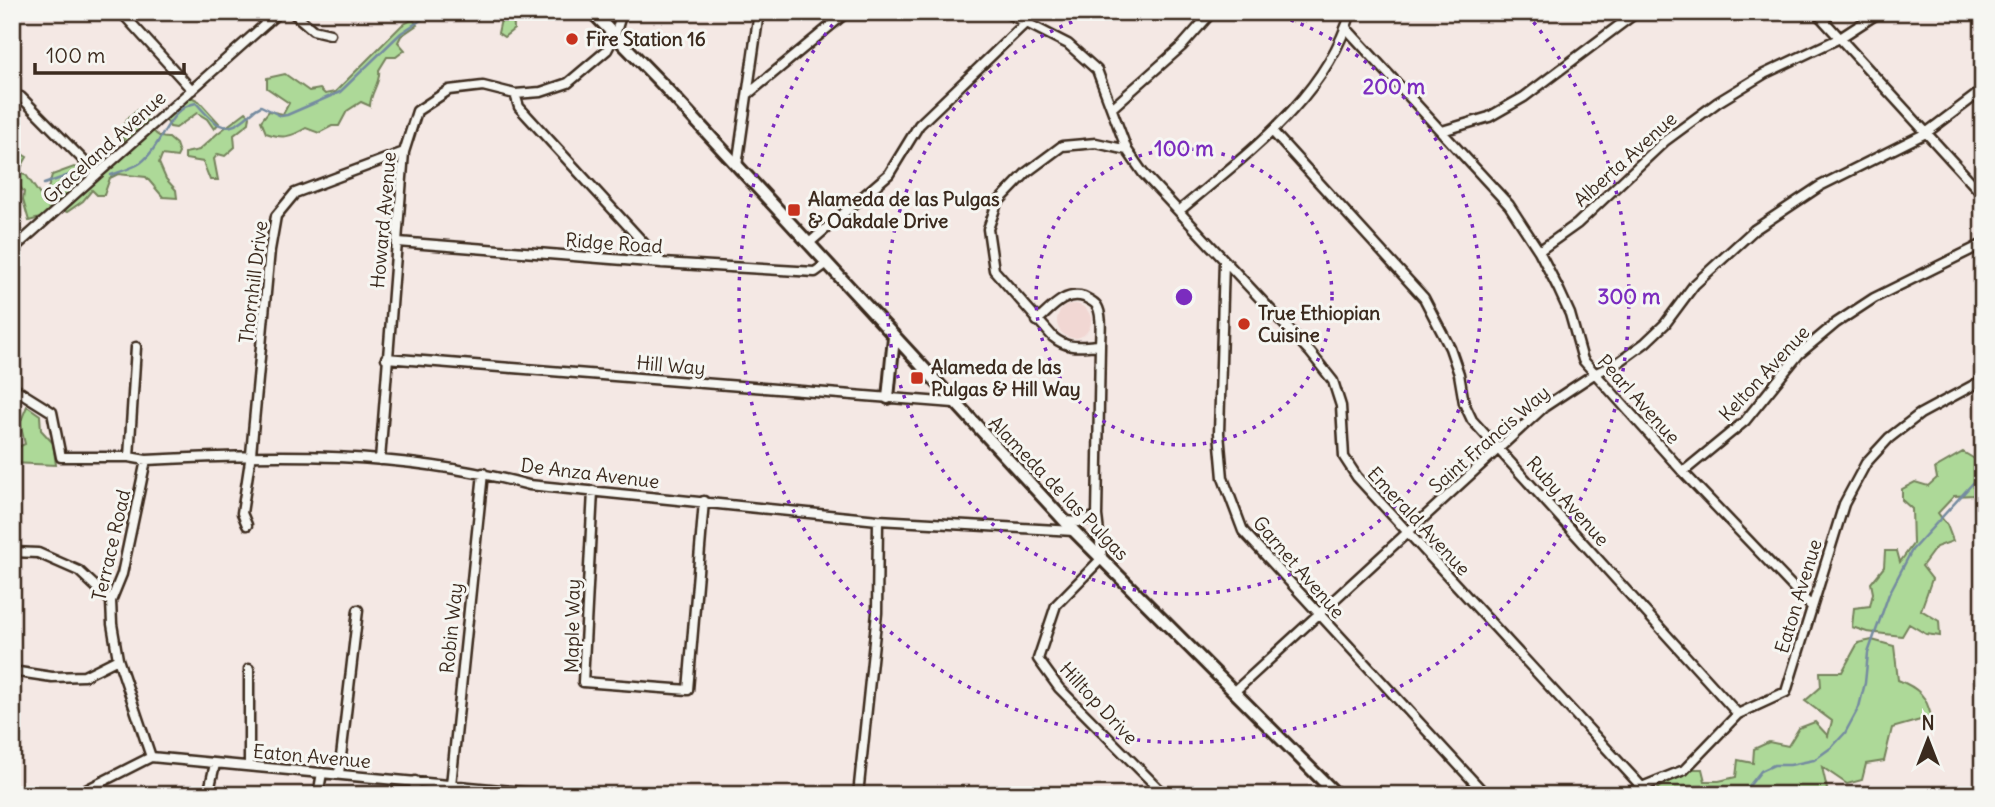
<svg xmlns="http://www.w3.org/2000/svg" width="1995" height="807" font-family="Delius,sans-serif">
<rect width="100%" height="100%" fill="#f4e8e4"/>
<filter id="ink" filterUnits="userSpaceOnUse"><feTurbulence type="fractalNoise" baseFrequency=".0143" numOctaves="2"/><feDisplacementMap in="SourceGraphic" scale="14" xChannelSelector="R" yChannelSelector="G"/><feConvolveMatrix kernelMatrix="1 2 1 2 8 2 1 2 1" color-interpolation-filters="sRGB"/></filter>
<g filter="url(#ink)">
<path fill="#f1d7d3" d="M1057 321a17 17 0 1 1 34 0a17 17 0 1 1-34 0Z"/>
<path fill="#add998" stroke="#74825b" stroke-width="2" d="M497,12H532L533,13L526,21L513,12L514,29L504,37L498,33L502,15Z
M413,19L417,25L401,36L398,42L405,50L396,57H387L379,70C381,83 370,92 370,106L361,102L347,111L339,126H332L319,133L306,128C291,137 283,139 266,133L261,121L269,111L283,114L289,103L267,88V78L285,74L309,91L320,89L325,94L335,92L402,25Z
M189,96L199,101L219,123L214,129L207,119L197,113L176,128L170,127L165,118Z
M138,110L145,114C149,126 155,139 169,138L176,144L179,153L177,157L162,155L159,163L166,179L176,190L177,198L163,197L146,177L118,174L110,178L104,195H97L92,190L83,201L67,212L51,204L47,216L29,221L23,200L24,192L16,182L12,181V152L17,151L27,157L19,171L26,175L40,195L47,192L52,175L74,167L91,175C98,159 112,153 128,145L118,132L130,116Z
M246,112L250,116L249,123L234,135L235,147L225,156L218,154L214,159L218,180H210L203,162L185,159V153L199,150L218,133Z
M27,406L40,415L41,430L53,443L56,465L12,463V450L25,444L20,423Z
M1963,452L1978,461L1979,478L1974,495L1954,496L1938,513L1947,525L1953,541L1936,547L1922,566L1932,579L1921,610L1939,621L1940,636L1926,634L1909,624L1902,636L1867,632L1852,627L1854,608L1870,606L1873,593L1871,583L1884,567L1885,551H1897L1900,562L1913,544L1912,509L1902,500V489L1915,482L1928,486L1937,478L1935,468Z
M1872,640L1894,646L1898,680C1918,688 1927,696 1931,717L1892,728L1884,761L1866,764L1862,780L1847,784L1822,767L1827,789L1822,795H1807L1795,789L1769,790L1770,795H1659L1658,788L1686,769H1702L1705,781H1719L1736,777L1738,760L1753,763L1754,749L1769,742L1788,746L1799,728L1815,722L1828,736L1832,721L1805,701L1821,687L1820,672H1842L1858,643Z"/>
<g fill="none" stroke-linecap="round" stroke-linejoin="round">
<path stroke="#748ba0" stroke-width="2.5" d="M111,175C119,172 129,169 137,165C162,151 166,108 196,103C210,118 222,137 243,120C250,115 252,110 261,106L281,116L287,115L340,92L401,33L433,12
M44,184L78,172
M1742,795L1761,771L1774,765H1790L1814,760L1832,747L1845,733L1859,707L1865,683L1868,653L1889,594L1912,550L1983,472"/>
<defs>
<path id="street" d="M256,12L267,23
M292,12L313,30L330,34
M1005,12L1068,44L1097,70L1127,150L1143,173L1310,352L1333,381L1341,406L1344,457L1357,477L1641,786
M1816,12L1983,195
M122,13L192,90
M1346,28L1509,205L1539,251L1559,290L1570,314L1583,360L1683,472L1811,606
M515,94L519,107L662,263
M748,94L847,12
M21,97L97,174
M1112,108L1182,46L1212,12
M1272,131L1424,298L1450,348L1459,374L1464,403L1472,420L1738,714
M1442,131L1489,117L1524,97L1637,12
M1127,150L1096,143L1062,146L1027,172L997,203L988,229L994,270L1053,337C1069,350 1080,346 1100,345L1097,516L1102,558L1056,605L1038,659L1059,688L1165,795
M737,166L759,12
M1179,211C1245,155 1325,99 1351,12
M398,242L662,263L815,272L826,264
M808,244L889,174L919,125L1037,12
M12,250L279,12
M1539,251L1577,224L1665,141L1718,102L1764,74L1840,38L1880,12
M1224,261L1219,433L1223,478L1243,531L1486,795
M1037,321C1051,309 1064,291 1084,297C1088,299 1095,302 1097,306C1103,316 1100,334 1100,345
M386,358L954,403
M12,387L52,412L61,457H129L146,460C277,453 401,451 529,485L878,520L1074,531
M129,457L136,347
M146,460L122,574L111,601L112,624L118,659L151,757
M380,460L404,152L417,111L449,90L483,86L515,94L541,92L568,83L607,50L615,35L622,12
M1683,472L1745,421L1799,354L1836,323L1874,298L1983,244
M593,491L583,682L688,690L704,501
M1065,521L1079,522L1097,516
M247,525L242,513L251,454L270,250L276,216L295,193L404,152
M12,552L38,553L79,571L111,601
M249,669V766
M12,671L52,677L84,676L118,659
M1235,691L1544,407L1594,374L1619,362L1645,343L1665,324L1694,285L1754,230L1820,186L1926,133L1983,90
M339,774L358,610
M451,785L483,473
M12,792L26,795
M76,795L151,757L554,795
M208,795L215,764
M318,795L322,773
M414,795L415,781
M858,795L877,613L878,520
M1622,795L1684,770L1738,714L1786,692L1844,504L1866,463L1889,438L1920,414L1983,380
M1980,795L1983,788"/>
<path id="secondary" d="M592,12L662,84L1074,531L1337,795
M888,398L894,337"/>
</defs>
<use href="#street" stroke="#3b2a1e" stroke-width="13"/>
<use href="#secondary" stroke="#3b2a1e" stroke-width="16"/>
<use href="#street" stroke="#f6f6f2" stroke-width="8"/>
<use href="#secondary" stroke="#f6f6f2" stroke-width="10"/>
</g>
</g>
<g fill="none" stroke="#7b2cbf" stroke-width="3.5" stroke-dasharray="3.5 7">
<circle cx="1184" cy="297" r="148"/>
<path d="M1271 13A297 297 0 1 1 1097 13"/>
<path d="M1527 14A445 445 0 1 1 841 14"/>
</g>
<g fill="#c8321e" stroke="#f6f6f2" stroke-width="2.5">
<circle cx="572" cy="39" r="7"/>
<rect x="787" y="203" width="14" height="14" rx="3.5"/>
<circle cx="1244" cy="324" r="7"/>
<rect x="910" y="371" width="14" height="14" rx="3.5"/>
</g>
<g text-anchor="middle" stroke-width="6" stroke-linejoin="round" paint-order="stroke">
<g font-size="19" font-weight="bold" fill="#3b2a1e" stroke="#f6f6f2" text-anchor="start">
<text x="586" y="46">Fire Station 16</text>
<text x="808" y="206">Alameda de las Pulgas<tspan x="808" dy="22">&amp; Oakdale Drive</tspan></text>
<text x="1258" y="320">True Ethiopian<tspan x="1258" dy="22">Cuisine</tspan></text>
<text x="931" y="374">Alameda de las<tspan x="931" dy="22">Pulgas &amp; Hill Way</tspan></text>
</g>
<g font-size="19" fill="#3b2a1e" stroke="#f6f6f2">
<text transform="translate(104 147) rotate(-42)" y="7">Graceland Avenue</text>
<text transform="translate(1625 159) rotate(-42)" y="7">Alberta Avenue</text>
<text transform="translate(383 220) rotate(-85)" y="7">Howard Avenue</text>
<text transform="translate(614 243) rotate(4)" y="7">Ridge Road</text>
<text transform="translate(253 282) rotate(-83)" y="7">Thornhill Drive</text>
<text transform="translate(671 365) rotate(5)" y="7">Hill Way</text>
<text transform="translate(1764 373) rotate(-47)" y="7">Kelton Avenue</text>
<text transform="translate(1639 399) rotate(48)" y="7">Pearl Avenue</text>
<text transform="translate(1489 439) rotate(-41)" y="7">Saint Francis Way</text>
<text transform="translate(590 473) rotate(7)" y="7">De Anza Avenue</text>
<text transform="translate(1059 488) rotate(46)" y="7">Alameda de las Pulgas</text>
<text transform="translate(1568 501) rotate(48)" y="7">Ruby Avenue</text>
<text transform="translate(1419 521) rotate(47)" y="7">Emerald Avenue</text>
<text transform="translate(111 545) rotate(-77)" y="7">Terrace Road</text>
<text transform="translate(1299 567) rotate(49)" y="7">Garnet Avenue</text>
<text transform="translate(1798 596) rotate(-73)" y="7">Eaton Avenue</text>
<text transform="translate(572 626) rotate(-89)" y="7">Maple Way</text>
<text transform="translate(451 628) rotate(-84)" y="7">Robin Way</text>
<text transform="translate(1099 703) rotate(47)" y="7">Hilltop Drive</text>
<text transform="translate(312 756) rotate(5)" y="7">Eaton Avenue</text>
</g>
</g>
<circle cx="1184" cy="297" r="10" fill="#7b2cbf" stroke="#f6f6f2" stroke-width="3.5"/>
<g font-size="21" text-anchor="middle" font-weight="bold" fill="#7b2cbf" stroke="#f6f6f2" stroke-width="6" stroke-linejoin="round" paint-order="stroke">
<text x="1394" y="94">200 m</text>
<text x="1184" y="156">100 m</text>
<text x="1629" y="304">300 m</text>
</g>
<rect width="1995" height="807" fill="none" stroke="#f6f6f2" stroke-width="42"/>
<rect x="21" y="21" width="1953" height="765" fill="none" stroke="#3b2a1e" stroke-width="2.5" filter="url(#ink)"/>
<g transform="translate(1928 740)" stroke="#f6f6f2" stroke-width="5" paint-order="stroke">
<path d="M0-5L12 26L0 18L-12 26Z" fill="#3b2a1e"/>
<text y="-10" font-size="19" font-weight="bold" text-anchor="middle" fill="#3b2a1e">N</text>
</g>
<path d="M35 63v10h149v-10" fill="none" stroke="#3b2a1e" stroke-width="3.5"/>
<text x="46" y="63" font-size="21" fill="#3b2a1e" stroke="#f6f6f2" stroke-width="5" paint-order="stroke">100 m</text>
</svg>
